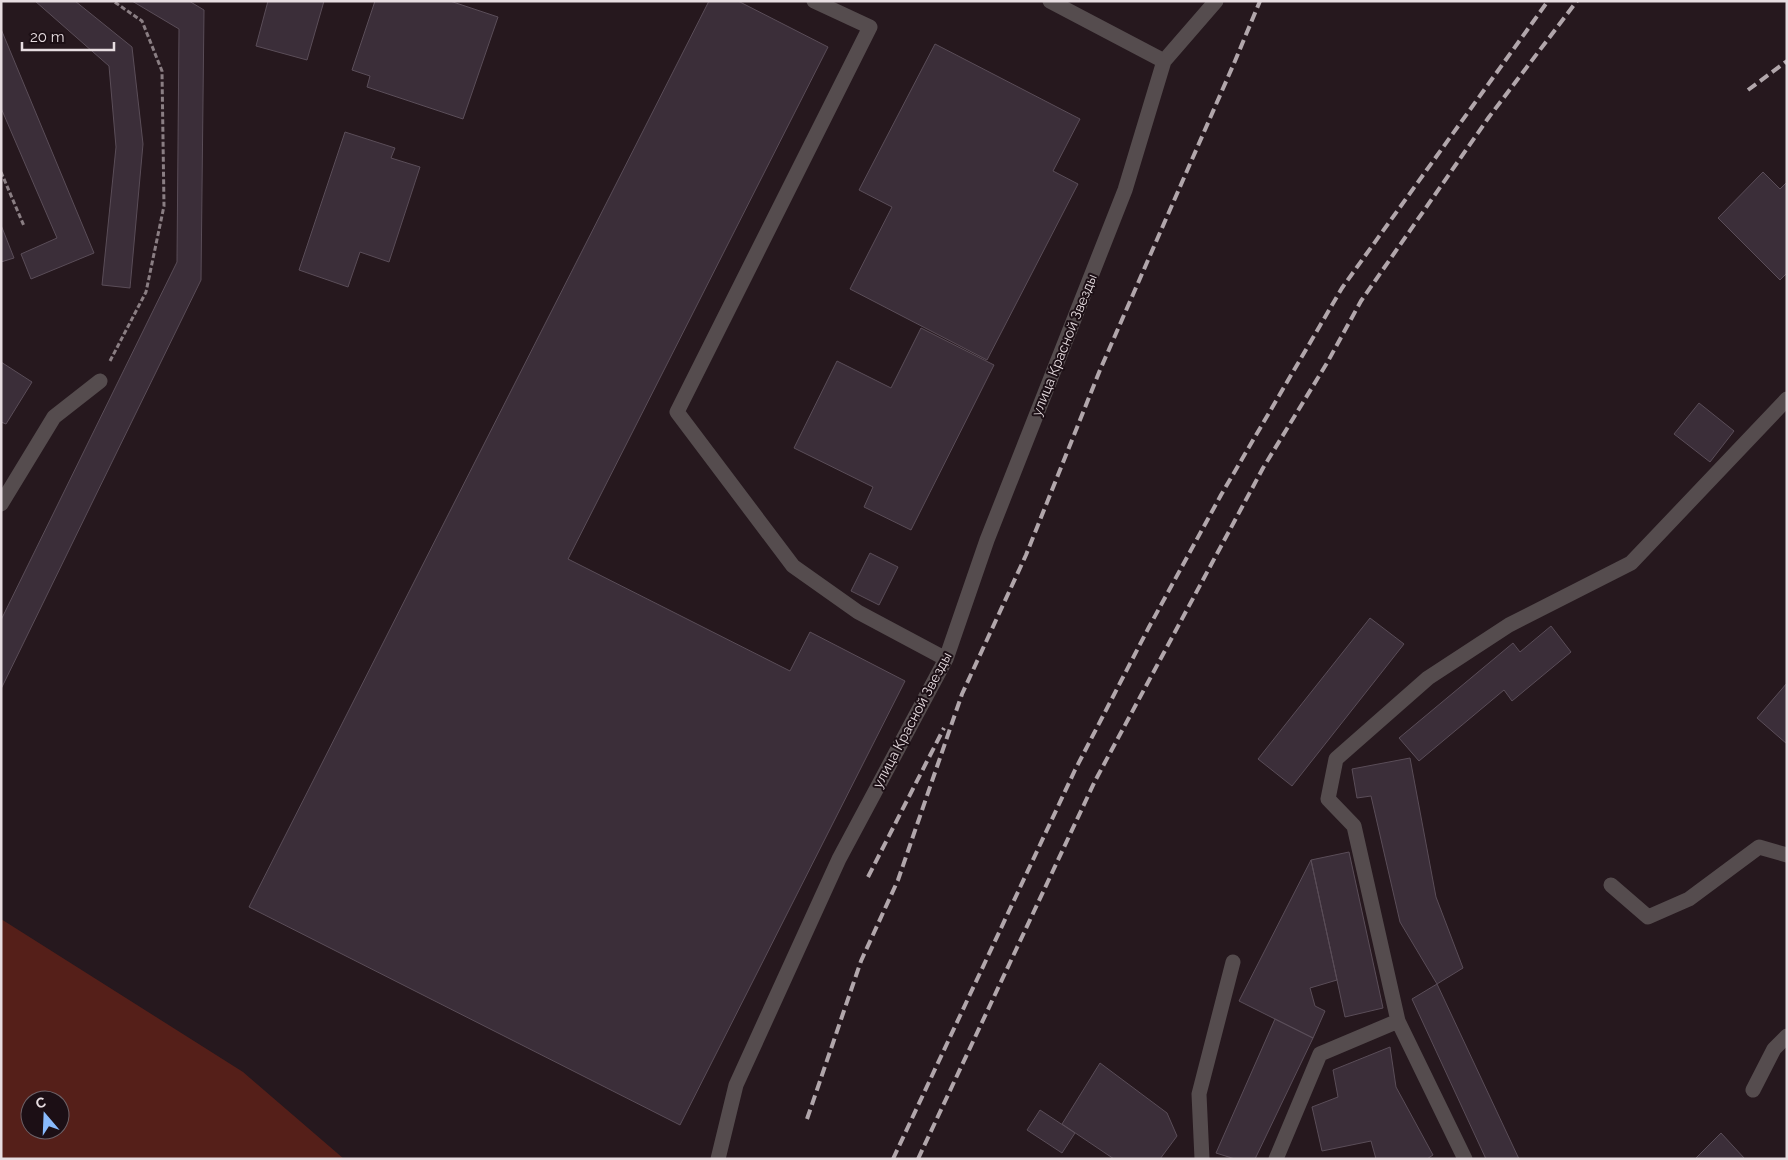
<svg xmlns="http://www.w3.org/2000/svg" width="1788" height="1160" font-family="Raleway,sans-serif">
<rect width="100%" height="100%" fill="#26181e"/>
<path fill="#551f19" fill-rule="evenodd" d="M1,919L243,1072L344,1159H1ZM30,1100H60V1130H30Z"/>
<path fill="#3b2e39" stroke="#5a4d58" d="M35,1H75L132,47L143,144L130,288L102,285L116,147L109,66Z
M132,1H189L204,10L201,280L1,689V620L177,262L179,29Z
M268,1H324L307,60L256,46Z
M375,1H450L498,17L463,119L367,87L370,76L352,70Z
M709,1H738L828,47L568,559L790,671L810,632L905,681L680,1125L249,907Z
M1,29L94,253L31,279L21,254L57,238L1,108Z
M935,44L1080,119L1053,171L1078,184L987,360L850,289L892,207L859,190Z
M345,132L395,148L391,158L420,167L389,262L360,252L348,287L299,270Z
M1763,172L1780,189L1787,182V273L1780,280L1718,218Z
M1,225L14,258L1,262Z
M921,328L994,365L911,530L864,507L873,487L794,448L837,361L891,388Z
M1,362L32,382L6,424L1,422Z
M1699,403L1734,431L1710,462L1674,434Z
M870,553L898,567L879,605L851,591Z
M1370,618L1404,644L1292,786L1258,759Z
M1551,626L1571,652L1512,701L1504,690L1419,761L1399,738L1513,643L1520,652Z
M1787,683V744L1757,718Z
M1410,758L1436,897L1463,968L1437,984L1400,922L1371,796L1357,798L1352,769Z
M1349,852L1383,1008L1345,1017L1311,860Z
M1311,860L1337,980L1310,988L1315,1006L1325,1011L1313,1038L1239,1001Z
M1437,984L1519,1159H1486L1412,999Z
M1275,1019L1313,1038L1255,1159H1235L1216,1153Z
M1390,1047L1396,1087L1433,1155L1427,1159H1376L1371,1141L1322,1151L1312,1107L1338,1097L1333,1070Z
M1100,1063L1167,1113L1177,1136L1160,1159H1114L1062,1124Z
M1040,1110L1075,1133L1062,1153L1027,1130Z
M1721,1133L1745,1159H1695Z"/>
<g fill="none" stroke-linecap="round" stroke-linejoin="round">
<path stroke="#8a7e83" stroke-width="3" stroke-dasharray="5 2.5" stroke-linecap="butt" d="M1,172L24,226
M110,361L146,292L164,206L162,71L142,21L113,1"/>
<path stroke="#554c4e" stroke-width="15" d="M814,1L870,27L677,412L793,566L858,612L946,659
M1050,1L1164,61
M1611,885L1648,917L1689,899L1759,847L1787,855
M1753,1090L1774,1049L1787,1036
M718,1159L736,1085L839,859L946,659L987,540L1125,190L1164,61L1216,1
M1202,1159L1199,1094L1233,962
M1276,1159L1320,1054L1398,1021
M1465,1159L1398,1021L1354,826L1328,799L1336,759L1428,678L1509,625L1631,563L1787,399"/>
<path stroke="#554c4e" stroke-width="15" d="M1,504L54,417L100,381"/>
<path stroke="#b1a6ab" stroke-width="4" stroke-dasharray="10 5" stroke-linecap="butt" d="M1748,90L1787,61
M868,877L944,728
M807,1119L861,961L898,880L962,694L1026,555L1100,370L1235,61L1260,1
M893,1159L1075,770L1149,627L1221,495L1342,288L1548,1
M918,1159L1095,781L1263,468L1327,363L1361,301L1489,117L1577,1"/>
</g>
<g text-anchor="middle" stroke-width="4" stroke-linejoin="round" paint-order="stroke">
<g font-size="14" fill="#e7dde1" stroke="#1c0f15">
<text transform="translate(1064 345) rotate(-68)" y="5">улица Красной Звезды</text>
<text transform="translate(912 720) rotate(-62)" y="5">улица Красной Звезды</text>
</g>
</g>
<rect width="1788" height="1160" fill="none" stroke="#e7dde1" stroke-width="5"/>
<g transform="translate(45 1115) rotate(341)"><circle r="24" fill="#1c0f15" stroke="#6d6167"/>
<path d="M0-4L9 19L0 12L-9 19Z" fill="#89bafc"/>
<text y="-8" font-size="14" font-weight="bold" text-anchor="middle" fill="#e7dde1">С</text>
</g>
<path d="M22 42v8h92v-8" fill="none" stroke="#e7dde1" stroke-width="2.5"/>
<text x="30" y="42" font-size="15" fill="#e7dde1" stroke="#1c0f15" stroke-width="4" paint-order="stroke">20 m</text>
</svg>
